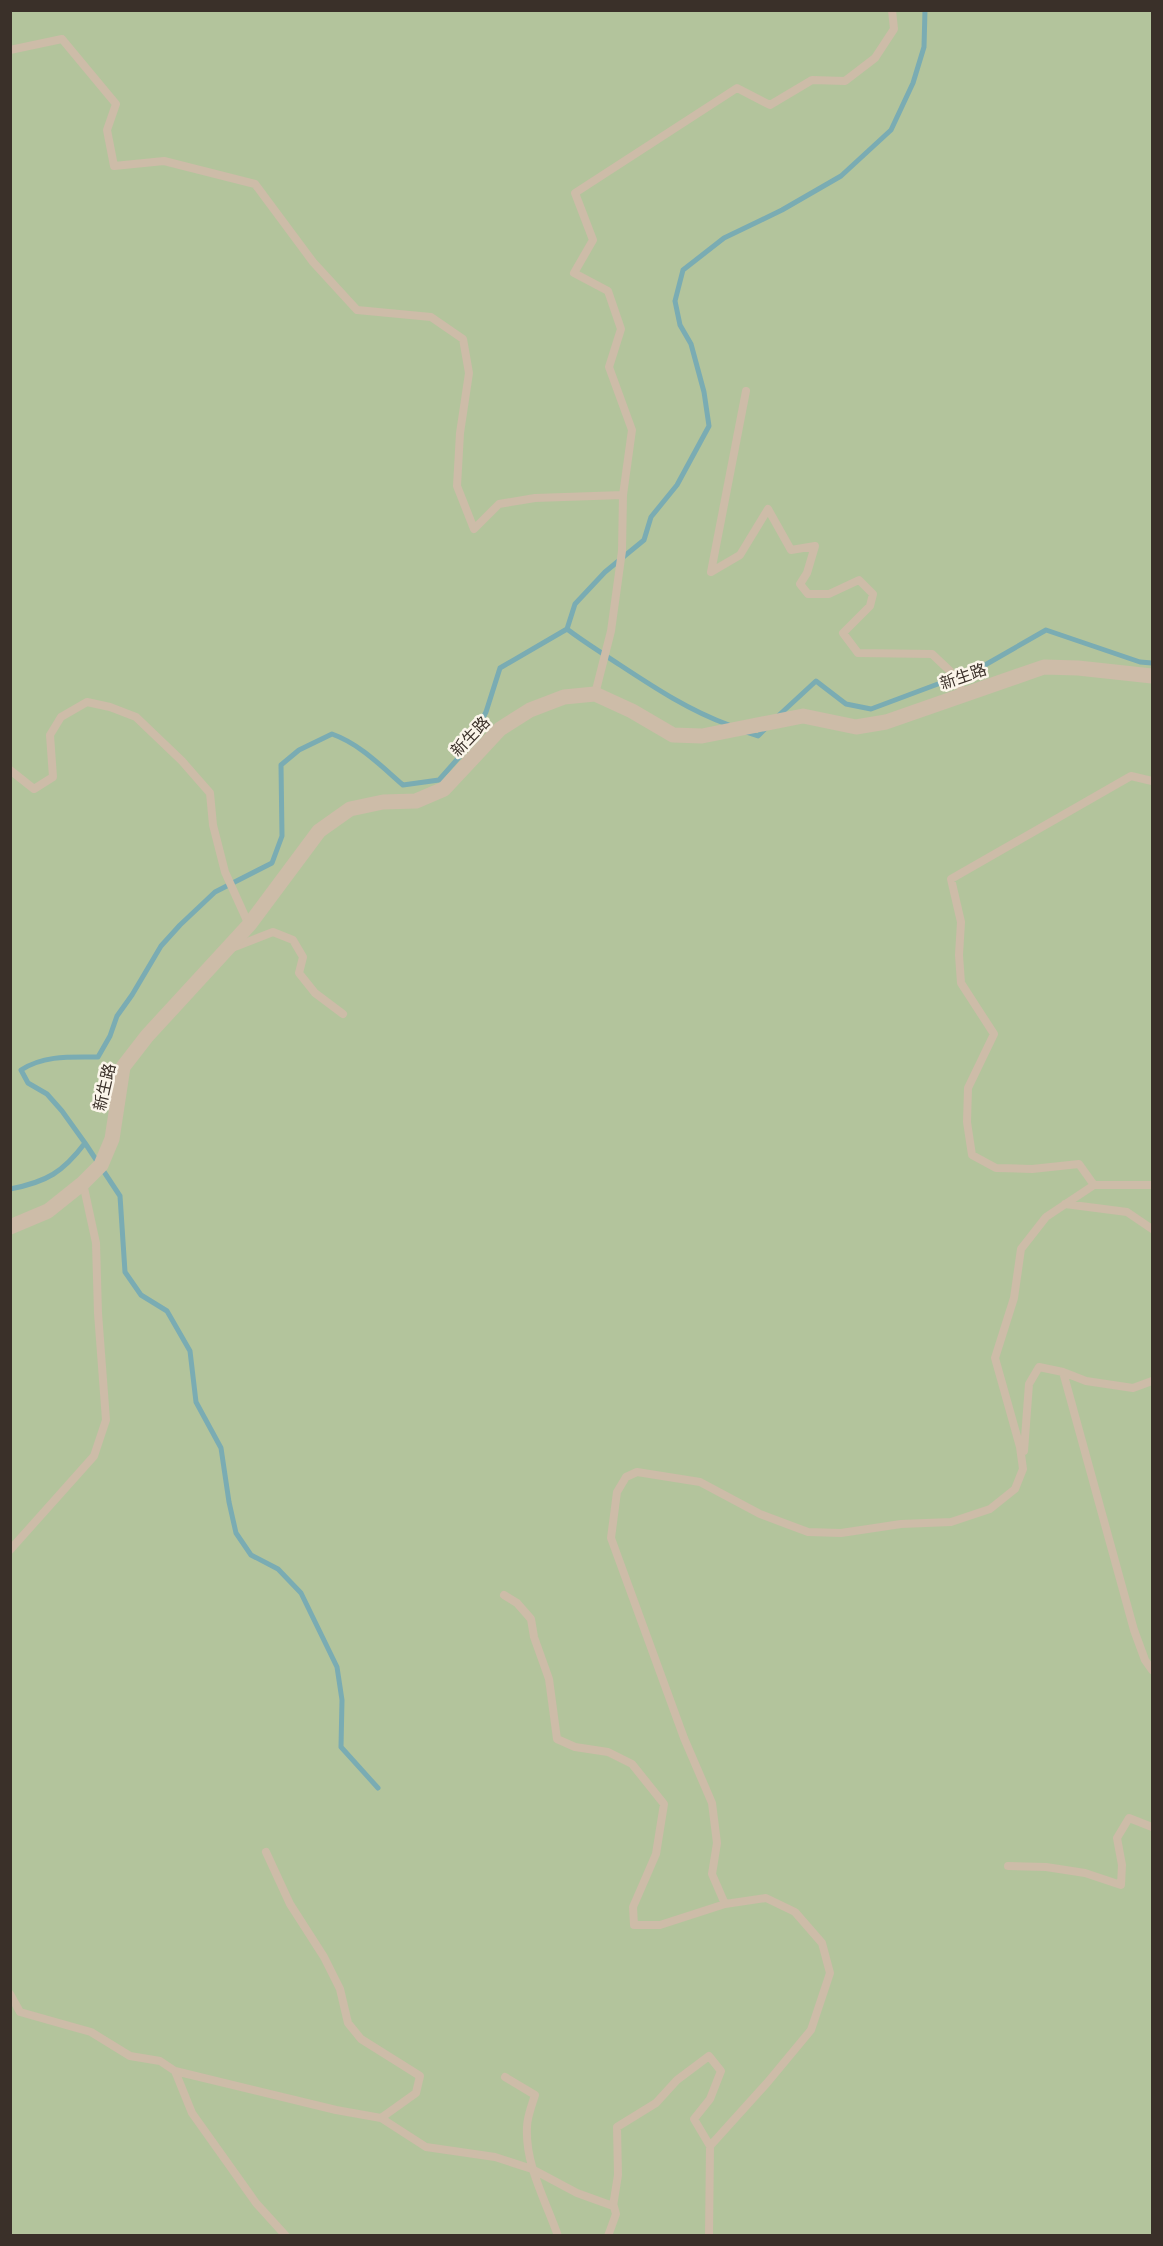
<svg xmlns="http://www.w3.org/2000/svg" width="1163" height="2246" font-family="'Titillium Web','Noto Sans TC',sans-serif">
<rect width="100%" height="100%" fill="#f4ebdd"/>
<path fill="#b3c49c" d="M11,11H1152V2235H11Z"/>
<g fill="none" stroke-linecap="round" stroke-linejoin="round">
<path stroke="#7aacb3" stroke-width="5" d="M567,629L575,604L605,572L644,540L651,517L677,485L709,426L704,392L691,344L680,325L675,301L683,270L724,238L782,210L841,176L891,130L913,83L924,47L925,10
M777,717L816,681L846,704L871,709L978,669L1046,630L1140,662L1152,663
M746,732L758,736L766,728
M85,1143L120,1196L125,1272L141,1295L167,1311L190,1351L196,1402L221,1448L229,1502L236,1533L251,1555L278,1569L301,1593L337,1667L342,1700L341,1747L378,1788
M10,1189C47,1182 63,1172 85,1143L62,1111L47,1094L28,1083L21,1070C44,1055 71,1057 98,1057L110,1036L117,1016L132,995L161,946L180,925L215,892L272,863L282,836L281,765L299,750L332,734C360,744 381,766 403,785L439,780L468,747L486,712L500,668L567,629C584,642 602,653 620,665C655,688 690,711 729,725"/>
<path stroke="#cdbca8" stroke-width="8" d="M10,50L62,39L116,104L107,130L114,166L164,161L255,184L313,262L357,310L431,317L463,339L469,373L460,433L457,486L474,529L499,504L535,498L623,495
M746,391L711,572L740,555L768,509L791,550L815,546L807,573L800,584L808,594H829L859,580L873,594L870,606L843,633L858,653L932,654L950,671L965,695
M595,694L611,631L622,551L623,495L632,430L609,367L621,329L608,291L574,273L593,240L575,193L737,88L770,105L812,80L845,81L875,58L894,29L892,10
M10,770L34,789L53,777L50,735L61,717L87,702L110,707L136,717L182,761L210,793L213,825L225,872L249,925
M232,948L273,932L293,940L303,957L299,973L315,993L343,1014
M1094,1185L1079,1164L1032,1169L996,1168L972,1155L967,1122L968,1088L994,1034L961,983L959,955L961,922L951,879L1131,776L1152,781
M1065,1204L1127,1212L1152,1229
M1152,1381L1133,1388L1086,1381L1063,1372L1134,1630L1145,1660L1152,1670
M1024,1451L1029,1384L1039,1367L1063,1372
M10,1550L94,1456L106,1420L98,1313L96,1243L83,1183
M504,1595L517,1603L531,1619L534,1637L549,1679L557,1739L575,1747L608,1752L632,1764L664,1804L656,1854L633,1907L634,1925H660L725,1904L766,1898L795,1912L822,1943L830,1973L811,2030L767,2083L710,2146L709,2236
M266,1852L290,1904L324,1957L340,1989L348,2023L361,2039L420,2076L416,2093L381,2118
M1008,1866L1046,1867L1085,1873L1121,1885L1122,1865L1117,1838L1129,1818L1152,1827
M725,1904L712,1874L717,1843L712,1803L684,1738L611,1538L617,1492L626,1477L637,1472L700,1482L760,1514L808,1532L841,1533L901,1524L951,1522L990,1509L1015,1489L1023,1469L1020,1447L995,1358L1014,1298L1021,1249L1046,1217L1094,1185H1152
M10,1994L20,2012L91,2032L130,2056L160,2061L175,2071L192,2113L256,2203L286,2236
M175,2071L336,2110L381,2118L426,2147L495,2157L532,2169L577,2193L613,2206L618,2175L617,2127L656,2103L677,2080L709,2056L721,2071L710,2099L694,2119L710,2146
M505,2077L535,2095C532,2105 527,2117 527,2127C525,2165 546,2201 558,2236
M608,2236L616,2214L613,2203"/>
<path stroke="#cdbca8" stroke-width="15" d="M10,1227L48,1211L83,1183L101,1165L112,1139L123,1067L147,1036L249,925L319,831L350,809L383,802L416,801L444,789L500,729L530,710L564,697L595,694L632,711L673,735L702,736L803,716L856,727L886,722L1044,667L1078,668L1152,676"/>
</g>
<g text-anchor="middle" stroke-width="5" stroke-linejoin="round" paint-order="stroke">
<g font-size="16" fill="#3a3029" stroke="#fbf5ea">
<text transform="translate(963 676) rotate(-19)" y="6">新生路</text>
<text transform="translate(470 736) rotate(-46)" y="6">新生路</text>
<text transform="translate(104 1087) rotate(-77)" y="6">新生路</text>
</g>
</g>
<rect width="1163" height="2246" fill="none" stroke="#3a3029" stroke-width="24"/>
</svg>
